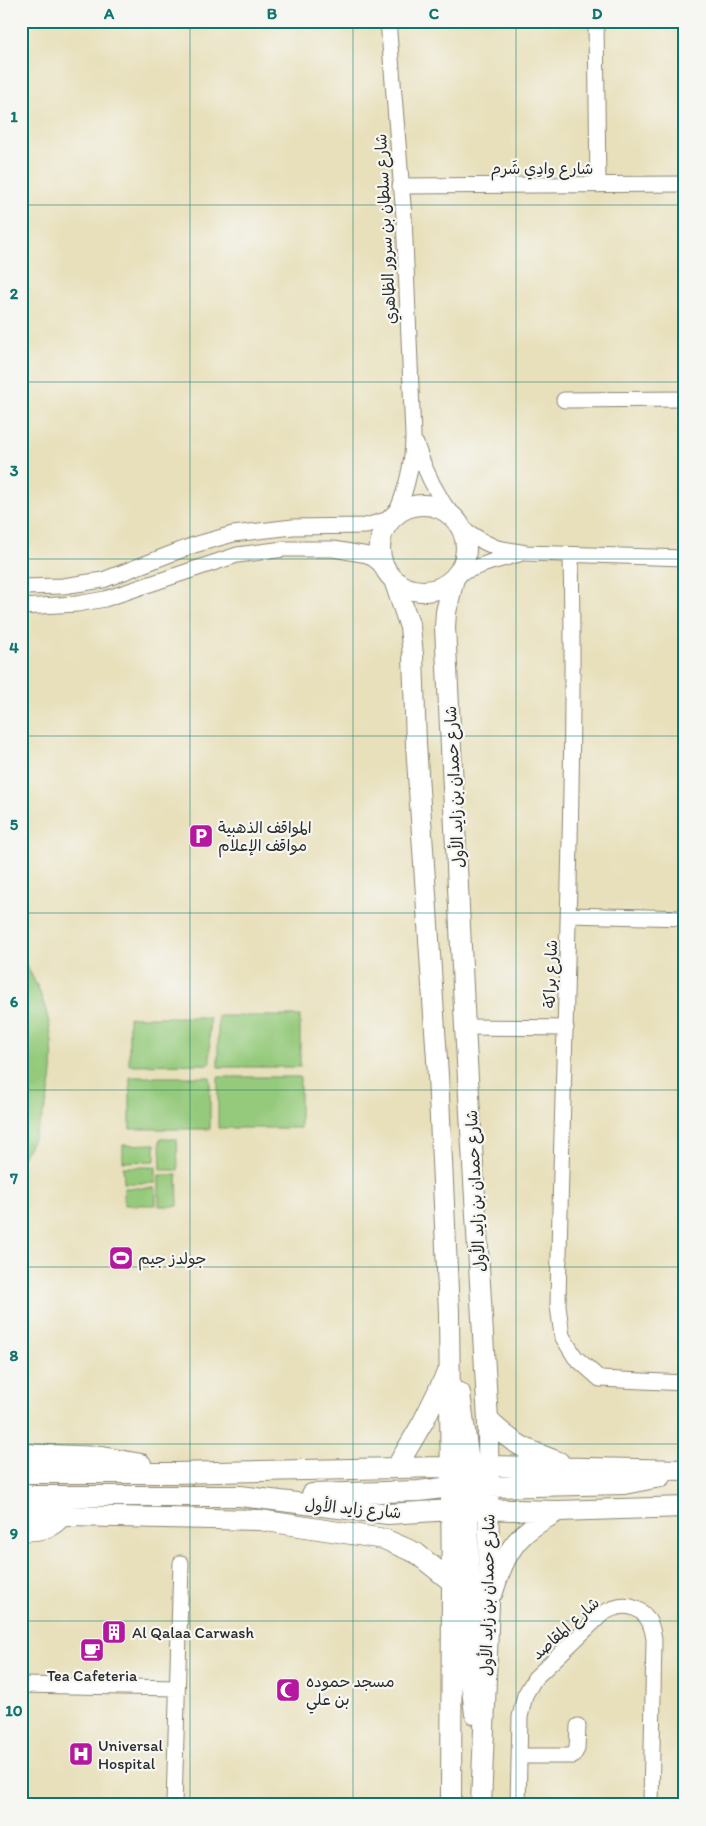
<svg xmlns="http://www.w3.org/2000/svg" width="706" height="1826" font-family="Itim,'Playpen Sans Arabic',sans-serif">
<rect width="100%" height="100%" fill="#f6f6f2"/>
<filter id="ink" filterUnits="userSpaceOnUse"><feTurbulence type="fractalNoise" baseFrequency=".02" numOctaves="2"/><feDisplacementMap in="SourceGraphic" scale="10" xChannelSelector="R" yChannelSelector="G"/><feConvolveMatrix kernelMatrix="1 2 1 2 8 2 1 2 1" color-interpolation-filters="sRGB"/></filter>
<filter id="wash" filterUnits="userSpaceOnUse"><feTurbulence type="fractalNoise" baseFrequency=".0096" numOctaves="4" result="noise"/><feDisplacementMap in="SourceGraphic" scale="20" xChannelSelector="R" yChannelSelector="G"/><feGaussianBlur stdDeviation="1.12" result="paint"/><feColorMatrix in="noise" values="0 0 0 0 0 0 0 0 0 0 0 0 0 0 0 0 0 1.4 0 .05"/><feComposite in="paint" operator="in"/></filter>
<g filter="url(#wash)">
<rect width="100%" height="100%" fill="#e8e0bb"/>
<path fill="#95ca7b" stroke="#607a53" d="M21,958C54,1005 62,1066 41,1120C36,1133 30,1147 21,1158Z
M218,1016H300V1067H218Z
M129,1017H209L210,1064L129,1065Z
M130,1077H210V1129H130Z
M218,1077H300V1128H218Z
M160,1139H177L178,1170H161Z
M155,1144V1161L123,1162V1145Z
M123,1167H156V1183H124Z
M159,1175H177L178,1206H159Z
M156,1188V1205H124V1188Z"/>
</g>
<g filter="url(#ink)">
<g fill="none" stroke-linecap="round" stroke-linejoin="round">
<defs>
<path id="minor" d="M388,21L404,217L413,436C413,465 407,489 395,516
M596,21L598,185
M400,186L685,184
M564,400L685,399
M416,444C425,472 437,496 455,520
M460,527L484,542L497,548L526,553L685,558
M571,555C576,805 562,1055 558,1306L562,1336L575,1357L600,1379L685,1383
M457,574L491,562L519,554
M21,587L63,586L103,580L194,545L233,534L293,527L366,526L393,518
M21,607L77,604L105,599L237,555L284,549H333L368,555L384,567
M569,915L685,918
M465,1027L566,1028
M21,1533C40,1533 53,1532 65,1516
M21,1685L177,1688
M519,1756H573L577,1749L578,1726
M174,1805L181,1563
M518,1805L520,1717L525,1695L535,1678L602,1614C628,1598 650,1608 654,1639L651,1805"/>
<path id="major" d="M380 548a43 43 0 1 1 86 0a43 43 0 1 1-86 0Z
M454,578L446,612L445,627L465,1027L488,1420L489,1603L481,1805
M394,580L410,627L413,655L416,744L438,1075L449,1312L452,1582L451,1805
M460,1393L471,1478
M488,1420C514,1445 526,1450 559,1462
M21,1454L102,1457L141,1464
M396,1468L423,1422L446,1375
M451,1468L462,1482L468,1509L470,1673L475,1714
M21,1473H174L489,1466L685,1470
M476,1491L489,1487L624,1484L660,1477
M312,1494L419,1491L451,1487L462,1482
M21,1496H240L388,1514L468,1509L558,1511L685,1507
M21,1515L260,1520L384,1539L416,1553L452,1582
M493,1592C499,1572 507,1550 522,1536C532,1525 546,1519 558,1511"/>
</defs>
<use href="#minor" stroke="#8a8673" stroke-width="17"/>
<use href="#major" stroke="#8a8673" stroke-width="22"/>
<use href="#minor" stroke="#fff" stroke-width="15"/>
<use href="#major" stroke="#fff" stroke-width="20"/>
</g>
</g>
<path fill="none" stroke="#0f766e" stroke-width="1" stroke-opacity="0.55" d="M190,21V1805M353,21V1805M516,21V1805M21,205H685M21,382H685M21,559H685M21,736H685M21,913H685M21,1090H685M21,1267H685M21,1444H685M21,1621H685"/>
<defs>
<symbol id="parking-square" viewBox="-11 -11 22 22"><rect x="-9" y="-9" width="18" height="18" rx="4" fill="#b5179e" stroke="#f6f6f2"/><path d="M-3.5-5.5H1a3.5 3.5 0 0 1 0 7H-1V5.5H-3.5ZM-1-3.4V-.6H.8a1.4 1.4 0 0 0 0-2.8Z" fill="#fff"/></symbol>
<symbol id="stadium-square" viewBox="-11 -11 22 22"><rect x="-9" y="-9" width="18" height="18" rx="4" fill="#b5179e" stroke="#f6f6f2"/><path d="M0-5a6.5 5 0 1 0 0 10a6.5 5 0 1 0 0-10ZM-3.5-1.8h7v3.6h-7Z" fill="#fff"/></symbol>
<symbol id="building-square" viewBox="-11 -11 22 22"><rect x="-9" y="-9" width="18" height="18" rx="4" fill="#b5179e" stroke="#f6f6f2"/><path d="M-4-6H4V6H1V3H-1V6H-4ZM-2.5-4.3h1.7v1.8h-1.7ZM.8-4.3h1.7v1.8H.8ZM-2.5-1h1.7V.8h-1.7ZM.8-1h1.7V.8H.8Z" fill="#fff"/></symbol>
<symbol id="cafe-square" viewBox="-11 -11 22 22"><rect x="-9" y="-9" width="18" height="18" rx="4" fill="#b5179e" stroke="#f6f6f2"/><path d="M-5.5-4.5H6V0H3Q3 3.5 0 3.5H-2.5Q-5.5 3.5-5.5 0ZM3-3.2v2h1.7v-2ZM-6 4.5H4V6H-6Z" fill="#fff"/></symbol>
<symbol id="mosque-square" viewBox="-11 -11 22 22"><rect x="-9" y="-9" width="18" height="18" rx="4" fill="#b5179e" stroke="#f6f6f2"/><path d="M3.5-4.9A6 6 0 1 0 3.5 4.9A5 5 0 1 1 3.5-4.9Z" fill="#fff"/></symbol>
<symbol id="hospital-square" viewBox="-11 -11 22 22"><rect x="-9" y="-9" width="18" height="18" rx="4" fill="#b5179e" stroke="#f6f6f2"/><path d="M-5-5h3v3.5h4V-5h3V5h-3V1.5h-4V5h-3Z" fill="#fff"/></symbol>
</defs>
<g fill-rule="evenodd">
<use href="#parking-square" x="187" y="822" width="28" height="28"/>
<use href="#stadium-square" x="107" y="1244" width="28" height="28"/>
<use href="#building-square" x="100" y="1618" width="28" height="28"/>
<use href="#cafe-square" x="78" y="1636" width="28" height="28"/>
<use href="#mosque-square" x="274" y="1676" width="28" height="28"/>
<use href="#hospital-square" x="67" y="1740" width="28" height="28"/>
</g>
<g text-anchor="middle" stroke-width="4.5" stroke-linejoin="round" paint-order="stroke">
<g font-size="16" fill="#2b2b2b" stroke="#f6f6f2">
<text x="542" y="174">شارع وادِي شَرم</text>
<text transform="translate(385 229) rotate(-93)" y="6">شارع سلطان بن سرور الظاهري</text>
<text transform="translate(454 787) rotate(-93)" y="6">شارع حمدان بن زايد الأول</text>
<text transform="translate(550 974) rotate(-88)" y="6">شارع براكة</text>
<text transform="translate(475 1191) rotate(-93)" y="6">شارع حمدان بن زايد الأول</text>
<text transform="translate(353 1508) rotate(5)" y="6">شارع زايد الأول</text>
<text transform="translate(487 1595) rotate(-89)" y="6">شارع حمدان بن زايد الأول</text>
<text transform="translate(565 1628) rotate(-42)" y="6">شارع المقاصد</text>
</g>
<g font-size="16" fill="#2b2b2b" stroke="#f6f6f2" text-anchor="start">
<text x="218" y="833">المواقف الذهبية<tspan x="218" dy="18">مواقف الإعلام</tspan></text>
<text x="138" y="1264">جولدز جيم</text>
<text x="132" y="1638">Al Qalaa Carwash</text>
<text x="92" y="1681" text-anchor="middle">Tea Cafeteria</text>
<text x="306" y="1687">مسجد حموده<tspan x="306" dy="18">بن علي</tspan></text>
<text x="98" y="1751">Universal<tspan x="98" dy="18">Hospital</tspan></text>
</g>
</g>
<rect width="706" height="1826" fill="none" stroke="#f6f6f2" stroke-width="55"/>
<rect x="28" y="28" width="650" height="1770" fill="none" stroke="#0f766e" stroke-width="2"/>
<g font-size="16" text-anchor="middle" font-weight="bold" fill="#0f766e">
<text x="109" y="19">A</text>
<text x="272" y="19">B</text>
<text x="434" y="19">C</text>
<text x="597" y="19">D</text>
<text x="14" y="122">1</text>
<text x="14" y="299">2</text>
<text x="14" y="476">3</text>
<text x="14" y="653">4</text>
<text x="14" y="830">5</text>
<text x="14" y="1007">6</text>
<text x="14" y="1184">7</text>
<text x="14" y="1361">8</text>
<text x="14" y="1539">9</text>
<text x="14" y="1716">10</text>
</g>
</svg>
